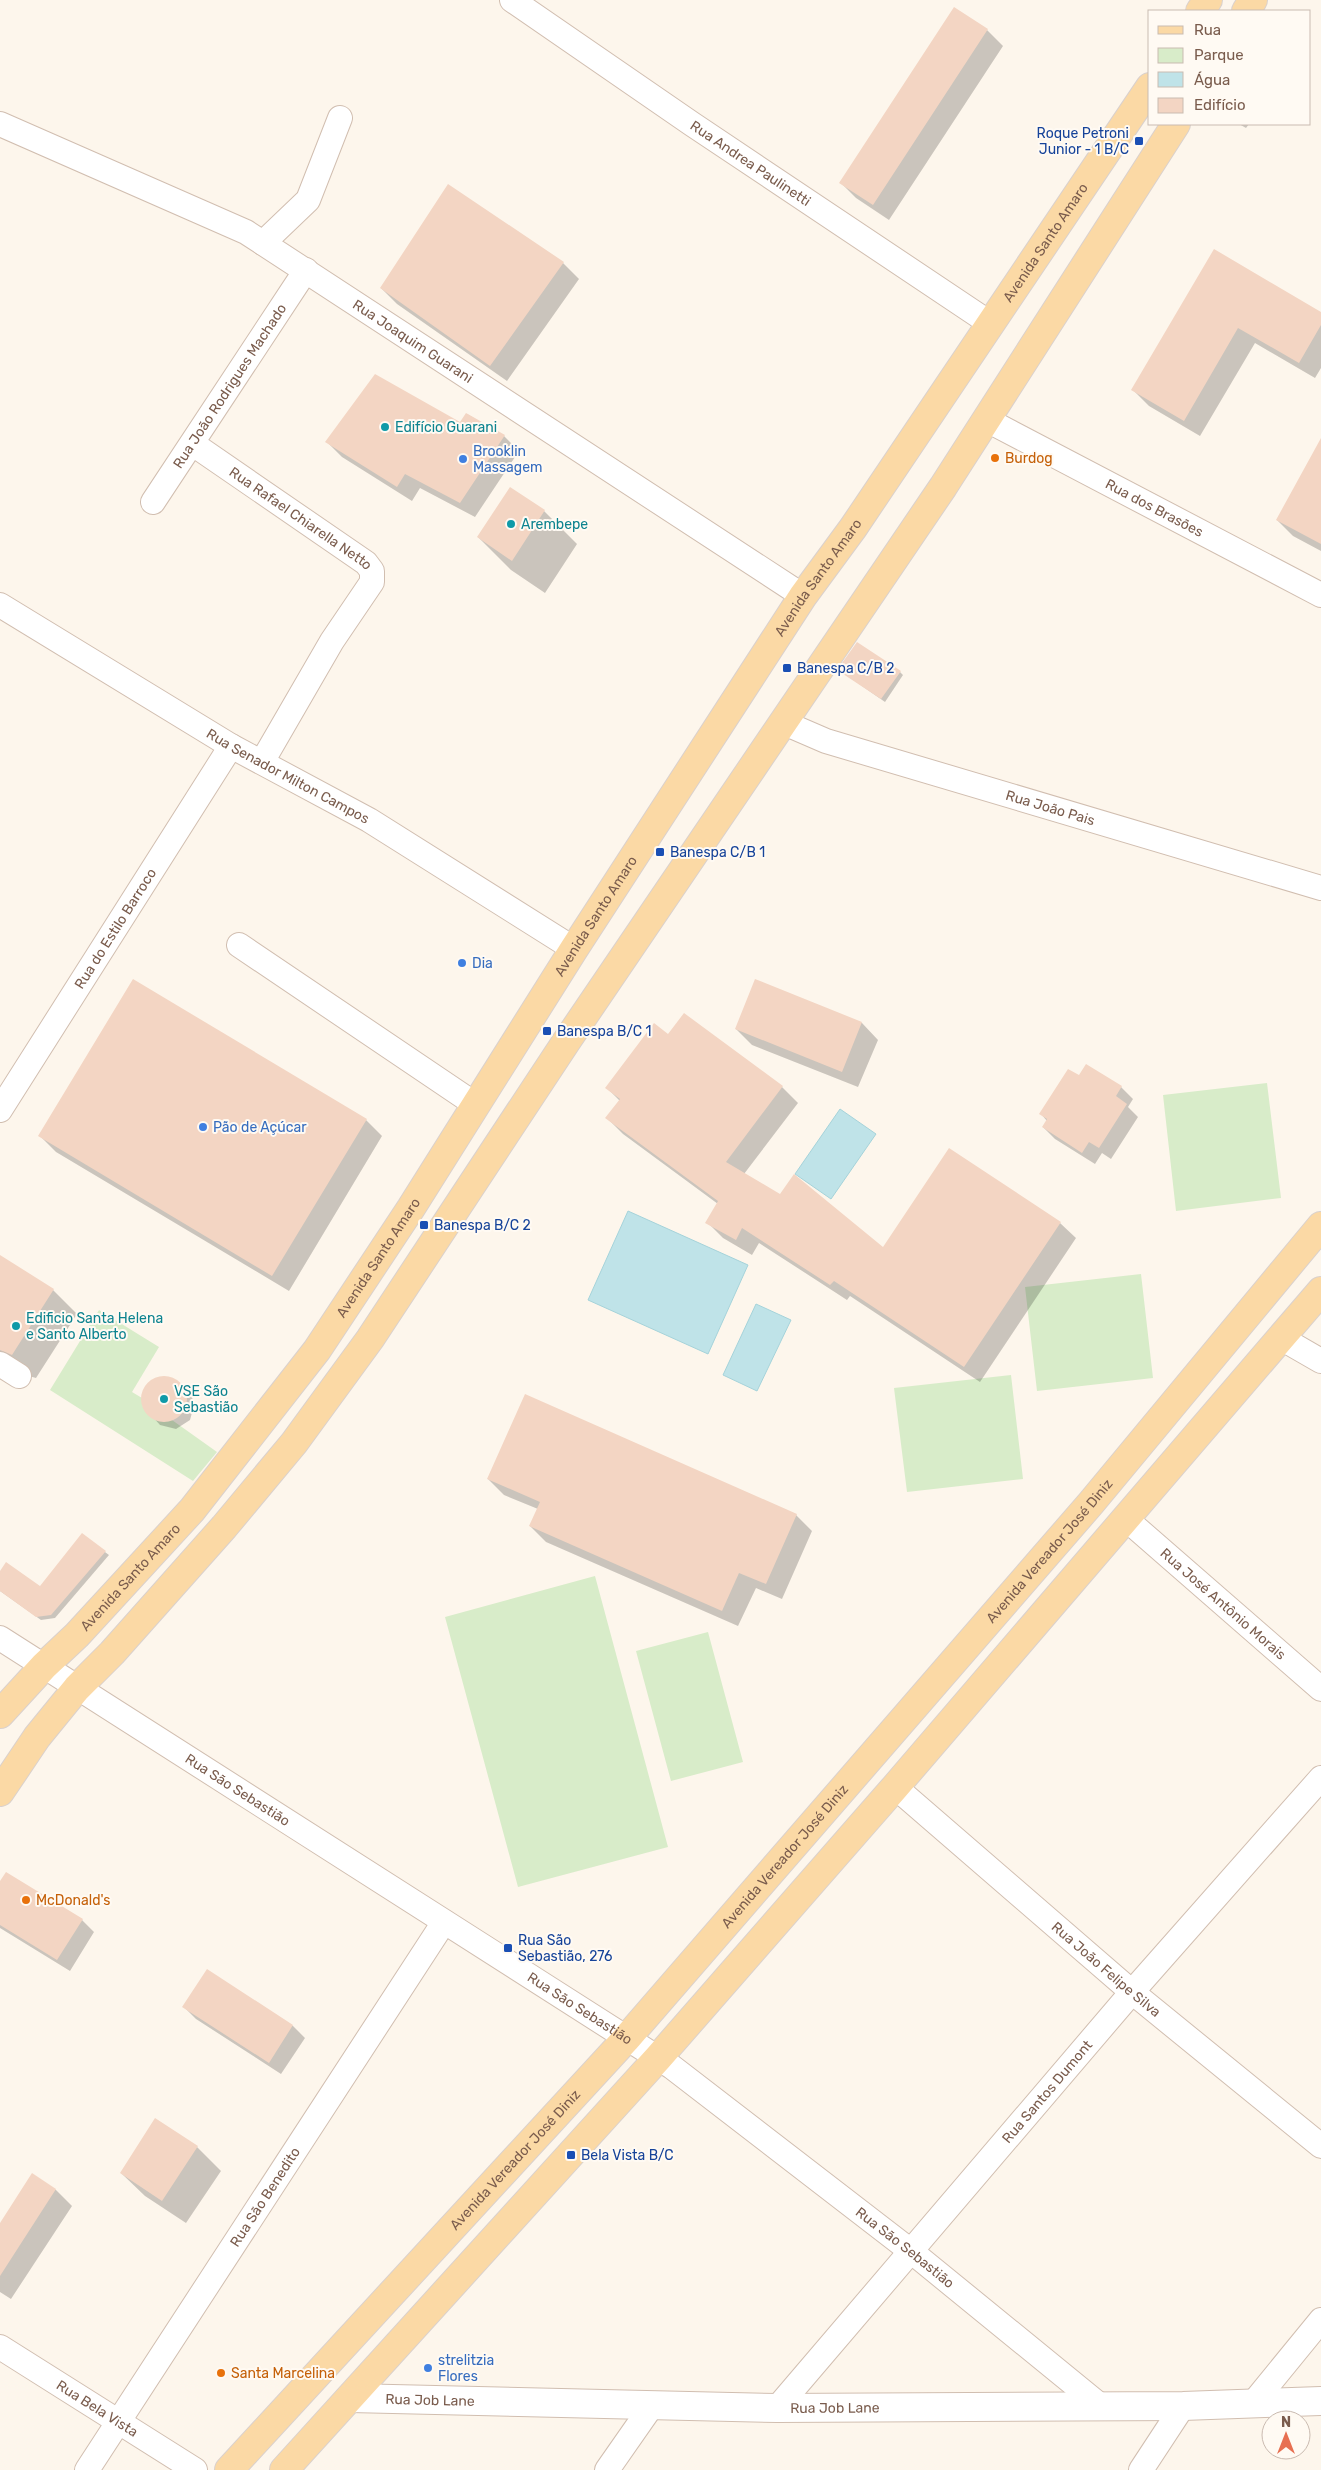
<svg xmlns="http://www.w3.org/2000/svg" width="1321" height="2470" font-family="Rubik,sans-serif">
<rect width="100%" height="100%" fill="#fdf6ec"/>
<path fill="#d8ecc9" d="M1267,1083L1281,1198L1176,1211L1163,1095Z
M1141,1274L1153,1378L1037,1391L1025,1287Z
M99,1310L159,1347L132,1392L142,1398L143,1407L151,1417L163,1421L172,1420L217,1452L193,1481L50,1390Z
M1011,1375L1023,1479L907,1492L894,1388Z
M595,1576L668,1847L518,1887L445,1617Z
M708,1632L743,1762L671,1781L636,1651Z"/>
<path fill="#bfe3e8" stroke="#a5d3da" d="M840,1109L876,1134L831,1199L795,1174Z
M628,1211L748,1265L708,1354L588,1300Z
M756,1304L791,1320L757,1391L723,1375Z"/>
<path fill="#0003" d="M987,30L1003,46L889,220L856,198L840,182Z
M1239,124H1249L1246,128Z
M1215,251L1321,313V368L1315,378L1255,343L1200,436L1149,406L1133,390Z
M563,263L579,279L507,381L397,304L381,288Z
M467,414L504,436L519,451L475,517L420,488L412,501L342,457L327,442L461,424Z
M1321,441V551L1293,536L1277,520Z
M510,489L544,511L577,544L545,593L511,570L478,537Z
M839,670L900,672L903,675L885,702Z
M756,981L862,1023L878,1040L858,1087L752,1045L736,1029Z
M668,1036L782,1087L798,1103L744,1174L780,1196L883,1249L1060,1223L1076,1238L980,1382L850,1296L847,1300L759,1243L752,1255L723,1238L707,1222L718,1204L623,1134L607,1118L620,1101L607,1088Z
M1079,1077L1121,1087L1133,1099L1128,1107L1138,1117L1111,1159L1102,1153L1095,1164L1055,1139L1043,1127L1047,1121L1041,1114Z
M366,1120L382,1136L289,1291L56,1152L40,1136Z
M0,1257L53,1290L77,1314L36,1378L0,1368Z
M170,1378L192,1397L194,1405L190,1420L176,1429L160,1425L152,1416L146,1410L144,1394L154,1381Z
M488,1479L796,1515L812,1531L782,1599L756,1588L738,1626L546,1542L530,1526L538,1509L504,1495Z
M82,1535L109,1555L55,1618L41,1620L0,1591V1573L40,1588Z
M0,1883L82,1920L94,1932L70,1971L0,1928Z
M207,1971L293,2026L305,2038L281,2074L196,2019L184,2007Z
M156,2120L197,2147L221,2171L186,2223L145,2196L121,2173Z
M33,2175L56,2190L72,2206L11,2299L0,2292V2226Z"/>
<path fill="#f3d5c3" d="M954,7L988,29L873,205L839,183Z
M448,184L564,262L490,366L380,288Z
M1214,249L1321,312V325L1299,363L1238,328L1184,421L1131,390Z
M375,374L460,422L466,413L505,435L460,503L405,474L397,487L325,442Z
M1321,438V544L1276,520Z
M510,487L545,510L512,561L477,537Z
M857,642L901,671L881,699L837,670Z
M133,979L367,1119L272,1276L38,1136Z
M755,979L862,1022L842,1072L735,1029Z
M684,1013L783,1086L726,1162L780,1194L794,1174L883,1247L949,1148L1061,1222L964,1367L834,1281L830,1285L742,1228L736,1240L705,1223L718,1201L605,1118L620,1099L605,1088L654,1023L668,1034Z
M1086,1064L1122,1086L1116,1096L1127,1104L1099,1148L1089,1142L1082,1153L1042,1127L1047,1119L1039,1114L1068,1069L1079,1075Z
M0,1255L54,1289L12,1355L0,1350Z
M141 1399a23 23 0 1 1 46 0a23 23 0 1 1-46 0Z
M525,1394L797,1514L766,1584L739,1573L722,1611L529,1526L540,1502L487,1479Z
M82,1533L106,1551L51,1615L36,1617L0,1591V1571L6,1562L40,1586Z
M6,1872L83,1919L57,1960L0,1925V1881Z
M207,1969L293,2025L269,2063L182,2007Z
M155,2118L198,2146L162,2201L120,2173Z
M32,2173L56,2189L0,2276V2223Z"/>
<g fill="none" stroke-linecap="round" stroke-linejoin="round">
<defs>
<g id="minor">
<path id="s1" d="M512,0L692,124L991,324"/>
<path id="s2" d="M0,124L246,232L803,596"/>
<path d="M263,243L308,200L340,118"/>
<path id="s3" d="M987,420L1321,595"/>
<path id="s4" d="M193,444L366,563L372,571V582L332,641L262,762"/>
<path id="s5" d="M153,502L306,270"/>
<path id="s6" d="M0,605L231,746L369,820L574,949"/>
<path id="s7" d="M782,722L826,741L1321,888"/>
<path d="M239,945L476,1105"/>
<path id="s8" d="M0,1110L231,746"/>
<path d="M1281,1338L1321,1361"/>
<path d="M0,1364L19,1376"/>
<path id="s9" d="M1126,1519L1321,1689"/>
<path id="s10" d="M0,1638L672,2067L912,2252L1102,2407"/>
<path id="s11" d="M895,1787L1132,1992L1321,2146"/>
<path id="s12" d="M0,2347L195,2470"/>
<path d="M1254,2402L1321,2320"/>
<path id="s13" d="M777,2408L1132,1992L1321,1778"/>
<path id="s14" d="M87,2470L444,1922"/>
<path d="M607,2470L651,2407"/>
<path d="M1141,2470L1183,2406"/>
</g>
<g id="tertiary">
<path id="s15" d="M350,2398L777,2408L1183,2406L1321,2401"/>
</g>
<g id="primary">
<path d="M1200,11L1208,0"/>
<path d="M1246,11L1253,0"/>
<path id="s16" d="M0,1714L44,1666L77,1635L192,1510L317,1350L411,1208L574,949L803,596L853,528L1150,87"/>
<path d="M0,1792L37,1737L77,1688L112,1653L224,1527L294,1443L370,1339L566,1042L943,487L1176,124"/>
<path id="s17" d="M229,2470L626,2039L1091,1503L1321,1226"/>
<path d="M284,2470L658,2058L895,1787L1321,1291"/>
</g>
</defs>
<use href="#minor" stroke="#d1beb0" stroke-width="26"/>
<use href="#tertiary" stroke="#d1beb0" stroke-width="30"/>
<use href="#primary" stroke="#dad1cd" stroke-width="30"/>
<use href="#minor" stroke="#fff" stroke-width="24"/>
<use href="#tertiary" stroke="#fff" stroke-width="28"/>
<use href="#primary" stroke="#fbd9a5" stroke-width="28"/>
</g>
<g fill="#1a4fb4" stroke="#fffaf3" stroke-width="2">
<rect x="1134" y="136" width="10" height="10" rx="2.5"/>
<rect x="782" y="663" width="10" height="10" rx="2.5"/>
<rect x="655" y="847" width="10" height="10" rx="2.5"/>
<rect x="542" y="1026" width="10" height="10" rx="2.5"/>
<rect x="419" y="1220" width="10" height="10" rx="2.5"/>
<rect x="503" y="1943" width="10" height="10" rx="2.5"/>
<rect x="566" y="2150" width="10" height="10" rx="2.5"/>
</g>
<g fill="#0f9aa8" stroke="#fffaf3" stroke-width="2">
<circle cx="385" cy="427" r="5"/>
<circle cx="511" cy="524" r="5"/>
<circle cx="16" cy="1326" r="5"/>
<circle cx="164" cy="1399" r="5"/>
</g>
<g fill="#e8710a" stroke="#fffaf3" stroke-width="2">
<circle cx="995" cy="458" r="5"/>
<circle cx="26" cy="1900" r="5"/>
<circle cx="221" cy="2373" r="5"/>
</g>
<g fill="#3f7fe0" stroke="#fffaf3" stroke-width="2">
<circle cx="463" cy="459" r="5"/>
<circle cx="462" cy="963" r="5"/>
<circle cx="203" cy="1127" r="5"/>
<circle cx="428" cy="2368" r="5"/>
</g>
<g text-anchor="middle" stroke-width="4" stroke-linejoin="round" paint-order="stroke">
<g font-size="14" fill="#164399" stroke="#fffaf3" text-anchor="start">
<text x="1129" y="138" text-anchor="end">Roque Petroni<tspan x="1129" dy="16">Junior - 1 B/C</tspan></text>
<text x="797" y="673">Banespa C/B 2</text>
<text x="670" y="857">Banespa C/B 1</text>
<text x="557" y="1036">Banespa B/C 1</text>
<text x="434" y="1230">Banespa B/C 2</text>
<text x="518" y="1945">Rua São<tspan x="518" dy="16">Sebastião, 276</tspan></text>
<text x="581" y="2160">Bela Vista B/C</text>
</g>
<g font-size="14" fill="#7a5c4d" stroke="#fffaf3">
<text dy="5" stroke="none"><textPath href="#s1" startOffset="289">Rua Andrea Paulinetti</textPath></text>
<text dy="5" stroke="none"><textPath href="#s16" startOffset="1809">Avenida Santo Amaro</textPath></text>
<text dy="5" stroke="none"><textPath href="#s2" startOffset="468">Rua Joaquim Guarani</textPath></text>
<text dy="5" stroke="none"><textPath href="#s5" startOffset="139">Rua João Rodrigues Machado</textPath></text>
<text dy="5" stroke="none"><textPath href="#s3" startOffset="189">Rua dos Brasões</textPath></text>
<text dy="5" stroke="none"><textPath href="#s4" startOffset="131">Rua Rafael Chiarella Netto</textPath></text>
<text dy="5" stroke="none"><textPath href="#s16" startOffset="1404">Avenida Santo Amaro</textPath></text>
<text dy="5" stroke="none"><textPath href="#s6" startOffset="335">Rua Senador Milton Campos</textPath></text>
<text dy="5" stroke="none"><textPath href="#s7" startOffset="282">Rua João Pais</textPath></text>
<text dy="5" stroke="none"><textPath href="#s16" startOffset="999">Avenida Santo Amaro</textPath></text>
<text dy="5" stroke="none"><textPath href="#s8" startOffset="215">Rua do Estilo Barroco</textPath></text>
<text dy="5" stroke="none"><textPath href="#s16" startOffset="594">Avenida Santo Amaro</textPath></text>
<text dy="5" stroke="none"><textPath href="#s17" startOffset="1232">Avenida Vereador José Diniz</textPath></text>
<text dy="5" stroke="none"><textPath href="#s16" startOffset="189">Avenida Santo Amaro</textPath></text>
<text dy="5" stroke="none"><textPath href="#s9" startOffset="129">Rua José Antônio Morais</textPath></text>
<text dy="5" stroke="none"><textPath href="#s10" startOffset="282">Rua São Sebastião</textPath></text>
<text dy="5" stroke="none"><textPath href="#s17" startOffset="828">Avenida Vereador José Diniz</textPath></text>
<text dy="5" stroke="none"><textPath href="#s11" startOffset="279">Rua João Felipe Silva</textPath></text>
<text dy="5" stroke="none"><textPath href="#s10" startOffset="688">Rua São Sebastião</textPath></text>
<text dy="5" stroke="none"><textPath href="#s13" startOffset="416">Rua Santos Dumont</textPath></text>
<text dy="5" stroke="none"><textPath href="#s17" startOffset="422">Avenida Vereador José Diniz</textPath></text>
<text dy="5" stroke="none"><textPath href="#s14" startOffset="326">Rua São Benedito</textPath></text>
<text dy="5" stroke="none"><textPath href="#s10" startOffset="1092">Rua São Sebastião</textPath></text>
<text dy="5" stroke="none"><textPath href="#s15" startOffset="80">Rua Job Lane</textPath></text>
<text dy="5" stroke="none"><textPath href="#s12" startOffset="115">Rua Bela Vista</textPath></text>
<text dy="5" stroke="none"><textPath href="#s15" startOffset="485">Rua Job Lane</textPath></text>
</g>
<g font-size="14" fill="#0d838f" stroke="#fffaf3" text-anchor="start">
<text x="395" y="432">Edifício Guarani</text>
<text x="521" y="529">Arembepe</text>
<text x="26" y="1323">Edificio Santa Helena<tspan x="26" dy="16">e Santo Alberto</tspan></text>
<text x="174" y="1396">VSE São<tspan x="174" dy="16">Sebastião</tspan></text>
</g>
<g font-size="14" fill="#366cbe" stroke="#fffaf3" text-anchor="start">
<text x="473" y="456">Brooklin<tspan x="473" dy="16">Massagem</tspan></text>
<text x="472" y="968">Dia</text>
<text x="213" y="1132">Pão de Açúcar</text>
<text x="438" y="2365">strelitzia<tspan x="438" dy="16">Flores</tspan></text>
</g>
<g font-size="14" fill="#c56008" stroke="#fffaf3" text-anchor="start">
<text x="1005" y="463">Burdog</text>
<text x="36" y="1905">McDonald's</text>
<text x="231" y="2378">Santa Marcelina</text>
</g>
</g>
<rect x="1148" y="10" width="162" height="115" fill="#fffaf3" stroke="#cabbb1"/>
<rect x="1158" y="26" width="25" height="8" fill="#fbd9a5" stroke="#cabbb1"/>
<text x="1194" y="35" font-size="15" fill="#7a5c4d">Rua</text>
<rect x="1158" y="48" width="25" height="15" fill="#d8ecc9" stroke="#cabbb1"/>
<text x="1194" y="60" font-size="15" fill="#7a5c4d">Parque</text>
<rect x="1158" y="72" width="25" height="15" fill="#bfe3e8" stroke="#cabbb1"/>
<text x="1194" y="85" font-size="15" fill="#7a5c4d">Água</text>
<rect x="1158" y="98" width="25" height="15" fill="#f3d5c3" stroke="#cabbb1"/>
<text x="1194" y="110" font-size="15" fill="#7a5c4d">Edifício</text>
<g transform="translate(1286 2435)"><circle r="24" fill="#fffaf3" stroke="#cabbb1"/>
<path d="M0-4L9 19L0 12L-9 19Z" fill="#e76f51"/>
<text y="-8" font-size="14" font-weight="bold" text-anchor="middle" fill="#7a5c4d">N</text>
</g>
</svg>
